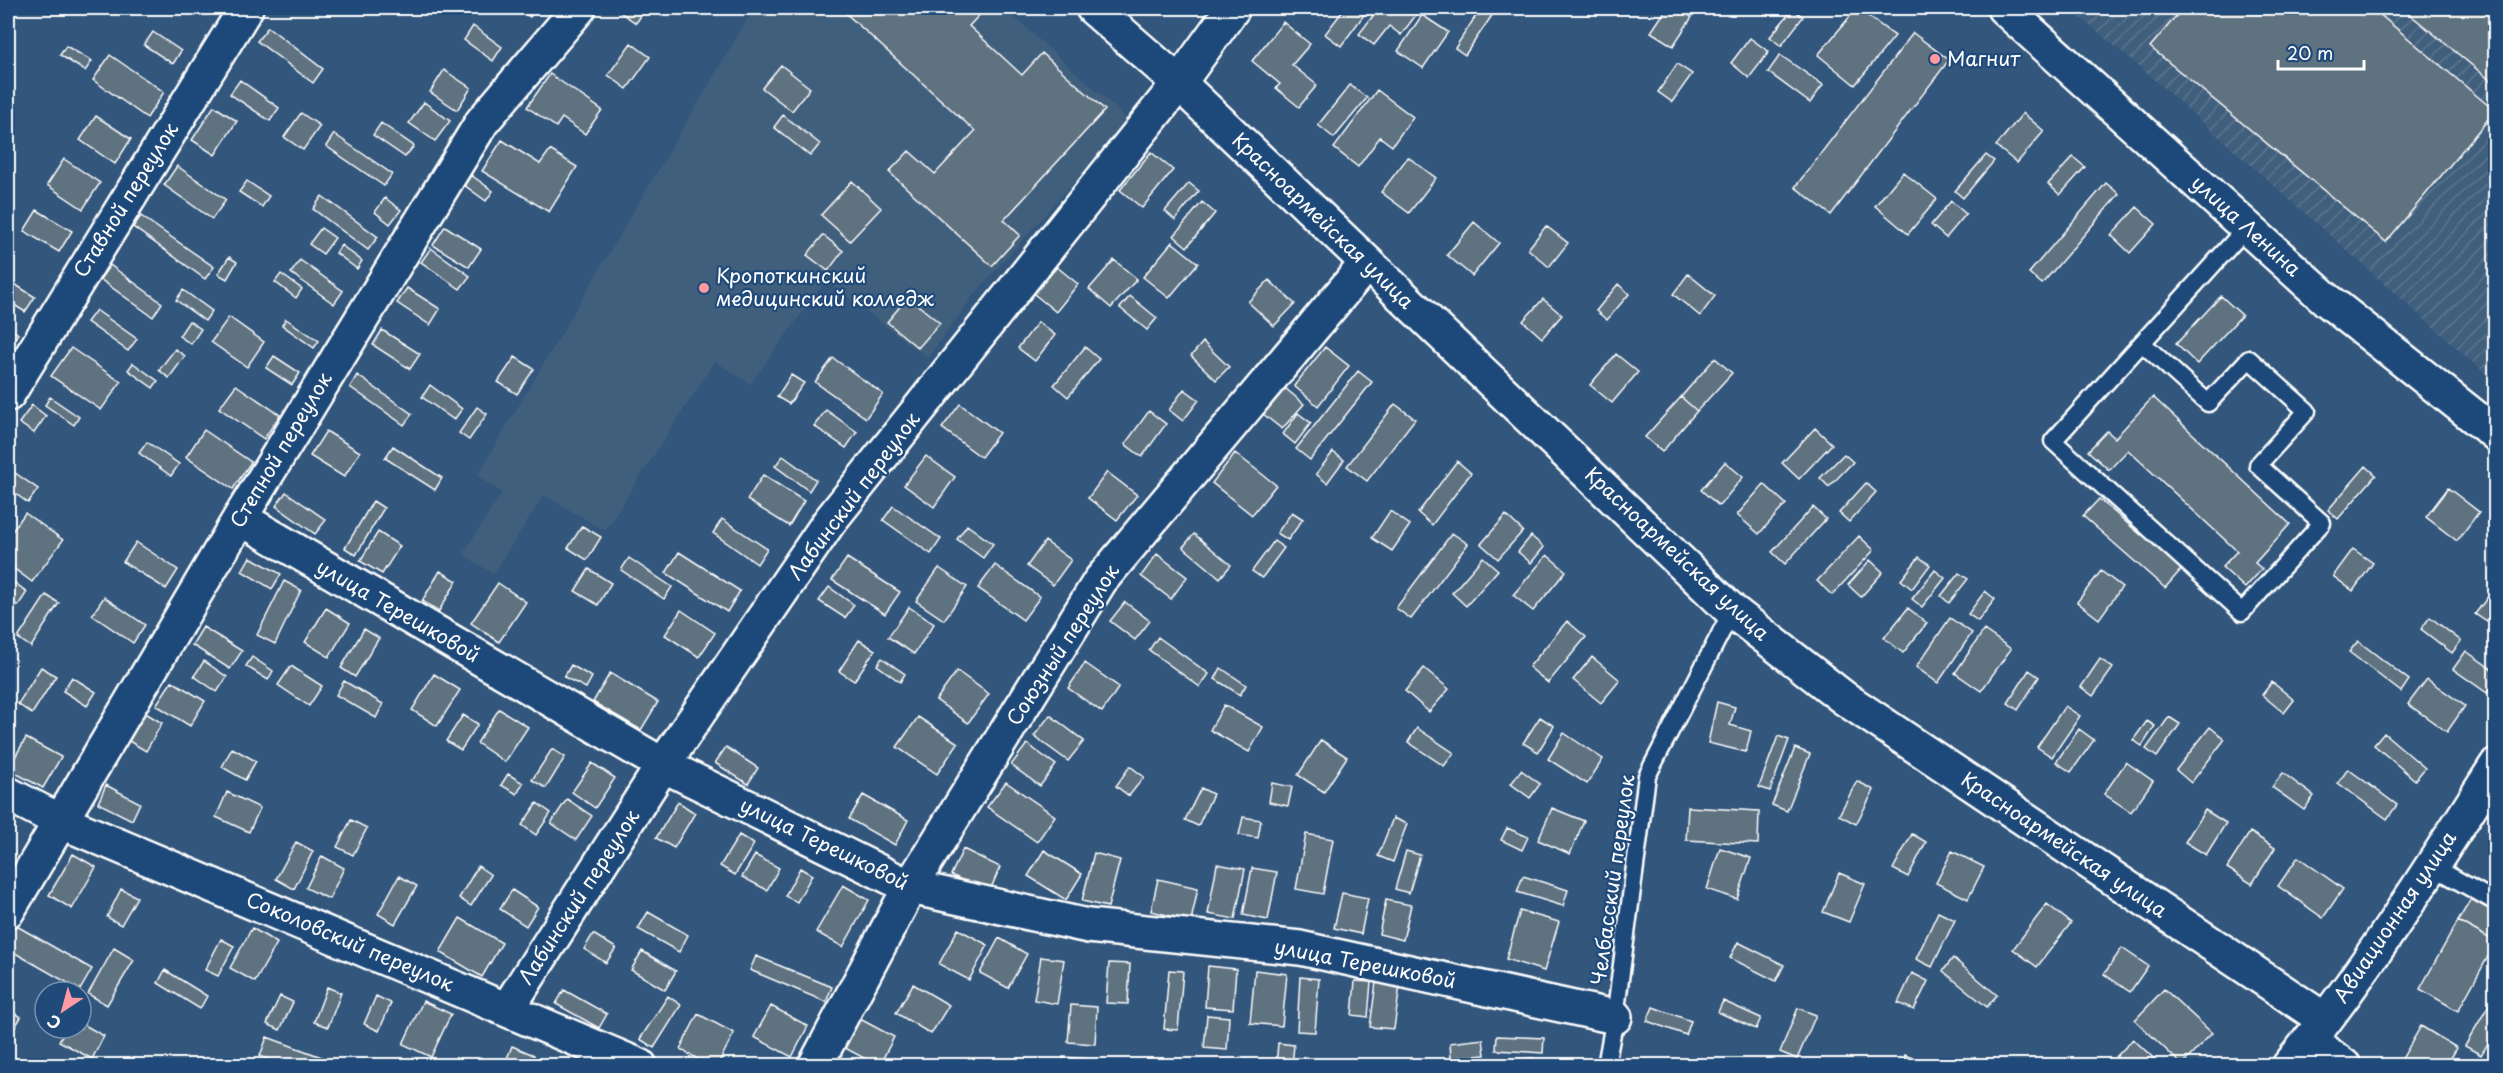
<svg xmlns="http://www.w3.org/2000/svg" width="2503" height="1073" font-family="'Playpen Sans',sans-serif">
<defs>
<pattern id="industrial-furrows" width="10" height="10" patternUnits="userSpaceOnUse" patternTransform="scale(1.5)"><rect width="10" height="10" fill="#405e7d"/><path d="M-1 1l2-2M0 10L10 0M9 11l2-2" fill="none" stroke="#5d7690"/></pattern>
</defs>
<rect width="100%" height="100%" fill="#32567c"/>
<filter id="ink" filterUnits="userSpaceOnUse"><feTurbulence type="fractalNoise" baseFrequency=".0167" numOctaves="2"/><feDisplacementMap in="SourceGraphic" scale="12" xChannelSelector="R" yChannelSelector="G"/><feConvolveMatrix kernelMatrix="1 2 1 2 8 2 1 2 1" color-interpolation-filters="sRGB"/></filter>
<g filter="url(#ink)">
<path fill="#405e7d" d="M754,8H1004L1129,120L973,296L928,358L826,281L750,384L715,361L605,531L544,495L493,574L463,554L502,493L477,476Z"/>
<path fill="url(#industrial-furrows)" d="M2069,8H2495V382L2141,68Z"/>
<path fill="#5f7280" stroke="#fff" stroke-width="1.5" d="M195,8H211L206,15Z
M516,8H537L530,17Z
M614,8H641L645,10L636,23Z
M840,8H986L969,26L1022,75L1042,53L1105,110L1004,220L1020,235L992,266L889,172L909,151L935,174L975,131Z
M1345,8H1369L1341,46L1325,34Z
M1379,8H1406L1416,15L1401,35L1389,26L1374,45L1359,34Z
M1481,8L1493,14L1465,55L1455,48Z
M1667,8H1676L1692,17L1673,46L1651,32Z
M1857,8L1895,36L1855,85L1818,55Z
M2183,8H2372L2495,111L2386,242L2150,47Z
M2402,8H2496V85Z
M1793,9L1803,17L1781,46L1770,37Z
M1422,15L1448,32L1423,68L1398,51Z
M1283,22L1310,44L1292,65L1317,85L1299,107L1276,88L1280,84L1252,61Z
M473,26L502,47L493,61L464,40Z
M268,27L323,69L313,83L257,41Z
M153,32L181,51L173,64L144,45Z
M1913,33L1949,60L1831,215L1795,187Z
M1750,38L1769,52L1749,78L1731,63Z
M631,43L650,57L627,89L608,75Z
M66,46L92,61L85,71L60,55Z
M110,55L164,92L147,118L93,80Z
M1780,55L1823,85L1810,103L1768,72Z
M1677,64L1692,74L1672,102L1658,92Z
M781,65L810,88L792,111L762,88Z
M444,70L471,88L457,110L430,92Z
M550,74L602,110L585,134L562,118L556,127L527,107Z
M240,80L279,108L270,121L230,94Z
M1350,85L1367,98L1334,138L1318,125Z
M1377,90L1413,117L1392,146L1380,137L1358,167L1334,148Z
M424,102L450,121L435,141L409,123Z
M214,106L237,121L215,155L192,140Z
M301,113L320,126L303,150L284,137Z
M2023,113L2044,131L2017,163L1996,146Z
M783,115L820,144L810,156L774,127Z
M96,116L131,139L115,164L80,140Z
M381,123L414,146L405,157L373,135Z
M334,134L392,174L384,186L326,146Z
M502,140L540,164L550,150L577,167L549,212L482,171Z
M1151,152L1173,170L1142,208L1120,190Z
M1986,155L1994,161L1963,198L1955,191Z
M1408,157L1436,178L1409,213L1381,192Z
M2073,157L2085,167L2060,195L2048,184Z
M64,159L100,183L83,209L47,185Z
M177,166L226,200L212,219L164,185Z
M1903,172L1937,199L1908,234L1875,206Z
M471,175L493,191L486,201L464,185Z
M247,181L269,196L262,207L239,192Z
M852,181L881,208L850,241L821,215Z
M1189,183L1199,191L1175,220L1165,211Z
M2106,183L2119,194L2042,284L2029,273Z
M322,196L378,237L368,250L313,209Z
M385,198L401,210L390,224L375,212Z
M1951,201L1966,214L1946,238L1931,225Z
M1202,202L1215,213L1187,247L1174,236Z
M2137,207L2156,224L2130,253L2111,235Z
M37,210L72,231L59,252L24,231Z
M141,216L214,267L205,279L133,227Z
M1474,222L1499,243L1472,276L1447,255Z
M445,226L481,249L469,267L433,245Z
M1546,226L1568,243L1549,267L1528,249Z
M321,228L335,238L323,254L309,244Z
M823,235L843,251L828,271L807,255Z
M1172,242L1198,263L1169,298L1143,277Z
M341,245L362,261L357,269L336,253Z
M431,248L470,276L460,289L421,262Z
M229,257L237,262L227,279L218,274Z
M300,260L343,291L334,304L291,273Z
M1114,260L1137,279L1111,308L1089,289Z
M110,265L162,303L153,317L100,279Z
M1057,267L1078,284L1056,312L1034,294Z
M281,274L302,289L296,298L275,282Z
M1688,274L1715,296L1700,316L1673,294Z
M8,280L35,297L25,312L8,301Z
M1269,280L1295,304L1274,326L1248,302Z
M1618,284L1629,294L1607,320L1596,311Z
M407,288L440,309L430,325L397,303Z
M183,290L212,311L205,321L176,300Z
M1130,296L1157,318L1147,330L1120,308Z
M2221,296L2242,315L2197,364L2176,344Z
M908,297L940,323L918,348L887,322Z
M1543,299L1562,315L1542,338L1523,321Z
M96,310L137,339L128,351L87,322Z
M229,317L264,342L247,367L211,342Z
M286,319L319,341L314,348L282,325Z
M189,321L201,329L191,344L179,336Z
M1038,322L1055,335L1035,361L1018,348Z
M8,326L18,334L8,348Z
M382,330L420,354L410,369L373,345Z
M1203,342L1229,367L1216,380L1191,356Z
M1085,347L1099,359L1068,397L1054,385Z
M1325,347L1349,366L1318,406L1294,386Z
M71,348L121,382L101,410L51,376Z
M175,349L185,356L169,378L159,370Z
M1616,354L1638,372L1612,403L1590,385Z
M274,356L300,373L292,385L266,368Z
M515,357L534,369L517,394L498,382Z
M833,358L883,394L866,418L815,382Z
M1715,358L1732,373L1697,411L1681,397Z
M133,363L158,381L153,388L128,370Z
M1358,371L1372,382L1310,460L1296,449Z
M357,375L412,414L404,425L350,387Z
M791,375L804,383L789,404L777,397Z
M236,385L280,415L264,439L219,408Z
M430,385L462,409L454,420L422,397Z
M1285,388L1304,404L1282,429L1263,414Z
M1184,389L1199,400L1183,421L1169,410Z
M50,397L79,417L74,425L45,405Z
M1681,397L1697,411L1662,452L1645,437Z
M2153,397L2290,524L2255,563L2262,569L2245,588L2222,567L2237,551L2128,450L2109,470L2088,451L2107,431L2115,438Z
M960,404L999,433L981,457L942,428Z
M1395,404L1415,419L1367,481L1347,466Z
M32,405L46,416L34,433L19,423Z
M477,407L487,414L469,440L459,433Z
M826,410L857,432L846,448L814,426Z
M1149,411L1166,424L1142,457L1125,444Z
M1298,413L1311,423L1295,444L1283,434Z
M1815,428L1832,444L1799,479L1782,463Z
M204,430L251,462L233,489L186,457Z
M326,431L360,452L344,477L310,456Z
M147,442L179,464L171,476L139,453Z
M393,446L442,478L435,490L385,458Z
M1333,452L1344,460L1327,483L1316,474Z
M1235,453L1276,485L1252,515L1212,483Z
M1844,454L1853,462L1829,487L1820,478Z
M783,456L816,480L809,491L775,466Z
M926,456L955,477L934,507L904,485Z
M1457,461L1471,473L1432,525L1418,513Z
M1725,462L1743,477L1719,506L1701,490Z
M2366,466L2376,475L2338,519L2328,510Z
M8,468L38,489L28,503L8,488Z
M1107,472L1137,495L1117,520L1088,498Z
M763,475L804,501L789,526L747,500Z
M1866,483L1876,492L1849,522L1839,513Z
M1764,484L1786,504L1759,534L1737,515Z
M2448,488L2479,512L2457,541L2426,517Z
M286,492L326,520L315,534L276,506Z
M2099,499L2141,535L2145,530L2185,565L2165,588L2083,516Z
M373,501L384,508L356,555L345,548Z
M893,506L941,539L931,554L883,520Z
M1813,507L1826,519L1785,564L1772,552Z
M1390,511L1410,525L1392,551L1372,538Z
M1292,512L1303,519L1288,540L1277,533Z
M25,513L63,540L32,582L8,564V537Z
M1506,515L1523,531L1498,559L1481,544Z
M722,519L767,549L757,564L713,533Z
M967,525L993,544L983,558L957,539Z
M582,526L601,537L587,560L568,548Z
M378,532L400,546L382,574L360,561Z
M1452,533L1468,544L1411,619L1396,608Z
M1194,534L1231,565L1220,578L1183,547Z
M1531,536L1544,547L1531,563L1518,552Z
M1859,536L1874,550L1832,595L1817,581Z
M1045,541L1071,560L1053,585L1027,566Z
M1274,541L1284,548L1262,578L1252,571Z
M136,542L178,570L166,589L123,562Z
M2353,549L2373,563L2353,591L2333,576Z
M679,552L740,591L727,612L666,573Z
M1157,554L1187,577L1171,599L1141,576Z
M1547,555L1566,571L1533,611L1513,595Z
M250,557L281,574L272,589L242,571Z
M1483,557L1498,570L1466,606L1452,593Z
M1919,557L1930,565L1912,589L1901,580Z
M629,558L672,587L664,599L621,570Z
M847,558L900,592L885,614L832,580Z
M1870,560L1883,572L1861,597L1848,585Z
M995,565L1040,597L1023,620L978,588Z
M939,568L967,587L944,620L916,601Z
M589,569L611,583L598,605L575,591Z
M1935,570L1945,578L1922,607L1912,599Z
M440,571L457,581L439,611L422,601Z
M2101,571L2122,587L2099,619L2077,602Z
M1959,573L1968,579L1949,603L1941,596Z
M11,580L27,592L18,606L8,598V585Z
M284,581L301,590L275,644L257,635Z
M498,583L526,602L499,642L471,623Z
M2496,586V610L2487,622L2475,614Z
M829,587L854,605L845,618L819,601Z
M1985,591L1995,599L1978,621L1968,614Z
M46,595L59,603L31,647L18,638Z
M104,597L145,625L133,643L92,615Z
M1125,602L1150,621L1135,640L1110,621Z
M909,607L934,624L914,654L888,637Z
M326,608L350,623L329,657L305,642Z
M1908,608L1927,623L1903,653L1884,638Z
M681,610L715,633L699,657L665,635Z
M2430,617L2461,641L2452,653L2421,629Z
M1950,618L1972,633L1938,683L1916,667Z
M1567,621L1586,637L1548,683L1529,667Z
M203,627L242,651L230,669L192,645Z
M364,629L379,638L355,677L341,668Z
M1984,630L2011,649L1981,691L1955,673Z
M1158,637L1209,674L1200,687L1149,650Z
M859,640L875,650L854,681L839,671Z
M2358,641L2409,680L2401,692L2349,652Z
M2466,651L2496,672V680L2487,693L2453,669Z
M252,657L273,671L268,680L246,666Z
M1592,657L1620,680L1601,703L1573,680Z
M882,658L905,674L900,682L877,665Z
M2100,659L2113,668L2093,696L2081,687Z
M204,661L227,677L217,692L194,676Z
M1085,663L1119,687L1102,712L1068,688Z
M571,665L592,677L586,688L564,677Z
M291,666L322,686L309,706L278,685Z
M41,667L56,676L32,714L18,704Z
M1221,668L1246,685L1240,695L1215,679Z
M1424,668L1449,689L1429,712L1405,691Z
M2029,670L2039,677L2018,710L2008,703Z
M957,671L989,694L968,723L936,700Z
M610,673L658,702L641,730L593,702Z
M434,674L460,690L437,726L412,710Z
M72,677L96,692L87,706L63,691Z
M2427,679L2465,706L2447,732L2408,704Z
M172,681L205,701L190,726L156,705Z
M344,681L383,704L376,718L336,695Z
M2272,682L2294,700L2284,713L2262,695Z
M1717,702L1735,707L1730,725L1751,731L1746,752L1708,743Z
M1224,705L1263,727L1249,752L1210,730Z
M2065,706L2080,716L2052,757L2037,747Z
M499,709L528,727L505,762L477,743Z
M144,712L162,723L146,751L127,740Z
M463,715L478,724L461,750L446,741Z
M1050,715L1084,741L1068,761L1034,736Z
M918,717L958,743L937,774L897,747Z
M1540,717L1554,726L1538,752L1523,743Z
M2169,717L2180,724L2157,757L2146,749Z
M2147,721L2155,726L2142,746L2133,740Z
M2210,727L2225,739L2191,783L2176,770Z
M1417,728L1454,753L1444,766L1408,742Z
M2079,729L2094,740L2071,772L2056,762Z
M1564,733L1603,759L1587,784L1548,759Z
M2384,733L2425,768L2415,780L2374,745Z
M1778,736L1789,740L1770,791L1759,787Z
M26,738L61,757L43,788L8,769Z
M1321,740L1347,757L1324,792L1298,775Z
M1027,744L1056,765L1040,786L1011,765Z
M726,747L758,768L748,784L715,763Z
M232,748L256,761L245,780L222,767Z
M1795,748L1810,754L1787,811L1772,805Z
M552,749L565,757L546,788L532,780Z
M2126,762L2153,781L2131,812L2104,794Z
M592,763L615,778L595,808L572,792Z
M1130,766L1144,777L1129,796L1116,786Z
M2348,769L2397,805L2387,819L2338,783Z
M1521,770L1540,784L1530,798L1511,784Z
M2283,773L2314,796L2304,810L2272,787Z
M508,774L523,783L517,794L501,785Z
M1857,781L1874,790L1856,824L1839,815Z
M1006,782L1055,816L1037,842L987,807Z
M1272,783L1292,787L1288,806L1269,802Z
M106,785L140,803L132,820L98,803Z
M1201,788L1213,794L1198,826L1185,820Z
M227,792L260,808L249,832L216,817Z
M863,795L908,820L895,845L849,819Z
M567,799L592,816L576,840L551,823Z
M678,802L695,813L674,848L656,838Z
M537,803L551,813L536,835L522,825Z
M1688,807L1759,811L1758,844L1686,840Z
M1552,808L1584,821L1570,854L1538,840Z
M2205,810L2226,823L2206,855L2185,842Z
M1243,817L1261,820L1258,838L1239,835Z
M1393,818L1407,824L1393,862L1378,856Z
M351,820L367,828L353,855L337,847Z
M1507,828L1528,837L1522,850L1501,840Z
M2250,832L2275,848L2252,884L2227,868Z
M1306,834L1333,839L1323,894L1296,889Z
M1912,834L1926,842L1908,877L1893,869Z
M739,835L754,844L735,875L720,866Z
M296,842L313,851L294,889L276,879Z
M1720,848L1751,858L1737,899L1707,889Z
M963,849L1000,867L989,893L951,875Z
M1044,850L1082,874L1066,900L1028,876Z
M1406,851L1420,855L1409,893L1395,889Z
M1952,851L1984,867L1968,899L1936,883Z
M1094,853L1120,860L1108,907L1082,901Z
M73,854L96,867L72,909L49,895Z
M755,855L779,868L767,890L742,877Z
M322,856L344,868L329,899L306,888Z
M2298,857L2343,889L2323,918L2278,886Z
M1217,864L1245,869L1235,919L1208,914Z
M478,866L491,875L471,906L459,898Z
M800,868L812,875L797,902L785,896Z
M1252,868L1277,872L1268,920L1243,915Z
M1839,873L1865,884L1849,922L1823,912Z
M399,876L417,886L395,924L378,914Z
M1523,876L1568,890L1563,906L1517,892Z
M1158,879L1198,888L1191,921L1151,911Z
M843,885L869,900L843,947L816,932Z
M121,889L137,897L121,925L107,917Z
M512,890L538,907L526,926L500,909Z
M1342,893L1368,898L1361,934L1334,928Z
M2471,899L2496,913V942L2458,921Z
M1386,900L1411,905L1403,940L1379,934Z
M2047,904L2071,923L2037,967L2013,949Z
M1520,911L1559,922L1544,971L1506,959Z
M648,912L688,935L679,952L638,929Z
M1938,912L1955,920L1932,967L1916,959Z
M460,918L502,943L482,977L440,952Z
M2458,921L2496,942L2458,1011L2420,989Z
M15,925L92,969L80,990L8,949V938Z
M252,928L277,943L255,982L230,968Z
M958,929L988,945L969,980L939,964Z
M593,934L616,948L606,963L584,949Z
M999,938L1027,954L1008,988L980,973Z
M221,939L234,946L218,976L205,970Z
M1738,942L1784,965L1776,981L1730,958Z
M114,948L134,960L107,1005L88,994Z
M2122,948L2148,966L2130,992L2104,974Z
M642,951L676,971L665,990L631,970Z
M756,956L832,987L826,1002L750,970Z
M1041,957L1064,960L1057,1004L1034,1000Z
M1953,958L1997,995L1987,1007L1943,971Z
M1109,963L1130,964L1128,1004L1106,1003Z
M1208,966L1236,969L1233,1009L1205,1007Z
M165,970L207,996L200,1009L158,983Z
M1169,970L1183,971L1178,1030L1164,1029Z
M1255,970L1287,974L1282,1026L1250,1023Z
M1912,973L1928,981L1914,1010L1898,1003Z
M1300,977L1319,979L1315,1032L1297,1031Z
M1355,981L1371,982L1368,1017L1352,1015Z
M1376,982L1400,985L1394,1029L1370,1027Z
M913,984L949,1005L931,1034L896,1013Z
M327,987L341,993L328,1027L314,1022Z
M2164,989L2212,1033L2182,1065L2135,1020Z
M564,990L607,1014L599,1028L556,1004Z
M280,996L293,1002L280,1030L267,1024Z
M376,996L391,1003L379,1031L364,1024Z
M668,996L681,1005L654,1048L640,1039Z
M2494,996L2496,1031L2481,1055L2465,1046Z
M423,1001L451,1014L431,1057L403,1044Z
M1723,1001L1761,1018L1756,1029L1718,1012Z
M1071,1005L1097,1007L1095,1044L1068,1042Z
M771,1006L808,1026L792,1057L754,1037Z
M1653,1007L1691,1021L1686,1035L1647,1021Z
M1798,1008L1816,1015L1797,1059L1780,1052Z
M8,1010L21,1017L10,1036L8,1034Z
M698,1014L734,1033L717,1066H710L680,1049Z
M1207,1015L1229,1017L1227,1050L1204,1048Z
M860,1019L894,1037L879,1066L845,1048Z
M81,1023L104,1036L92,1059L59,1041L66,1028H81Z
M2421,1026L2457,1048L2446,1066H2398Z
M1497,1036L1544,1038L1543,1053L1496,1050Z
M267,1037L338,1063L337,1066H284L260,1056Z
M1483,1039L1485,1055L1451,1058L1450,1043Z
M2133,1039L2162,1066H2125L2116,1057Z
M1278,1043L1294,1045L1292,1066H1276Z
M512,1046L534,1055L530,1066H504Z
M1905,1055L1921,1062L1920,1066H1900Z
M1063,1057L1091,1059L1090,1066H1062Z
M1533,1058L1534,1066H1463V1064Z"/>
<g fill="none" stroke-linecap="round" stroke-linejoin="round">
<defs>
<path id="service" d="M2142,343L2208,403L2249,359L2307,411L2258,465L2322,523L2242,612L2053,441L2247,227
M2432,866L2496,902
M1606,1066L1615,1017L1647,776L1732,611"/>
<path id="minor" d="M8,394L246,8
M240,518L663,765L910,887L1088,926L1300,948L1615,1017
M8,794L60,821L640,1066
M8,910L240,518L482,122L579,8
M508,1008L663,765L829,522L1179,83L1233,8
M815,1066L910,887L1100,581L1367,263"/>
<path id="tertiary" d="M1093,8L1179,83L1732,611L1844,698L2325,1020
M2310,1040L2344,1066"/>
<path id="secondary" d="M2004,8L2326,299L2496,434
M2289,1066C2366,972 2431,868 2496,766"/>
</defs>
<use href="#service" stroke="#fff" stroke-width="21"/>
<use href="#minor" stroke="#fff" stroke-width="38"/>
<use href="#tertiary" stroke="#fff" stroke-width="38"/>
<use href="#secondary" stroke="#fff" stroke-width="38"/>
<use href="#service" stroke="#1f4a7a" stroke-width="16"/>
<use href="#minor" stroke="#1f4a7a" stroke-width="33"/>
<use href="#tertiary" stroke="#1f4a7a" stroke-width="33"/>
<use href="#secondary" stroke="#1f4a7a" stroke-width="33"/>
</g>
</g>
<g fill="#ff9aa2" stroke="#1f4a7a" stroke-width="2">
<circle cx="1935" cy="59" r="6"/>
<circle cx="704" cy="288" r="6"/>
</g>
<g text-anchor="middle" stroke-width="4.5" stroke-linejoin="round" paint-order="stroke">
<g font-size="20" fill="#fff" stroke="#1f4a7a" text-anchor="start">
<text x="1947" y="66">Магнит</text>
<text x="716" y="283">Кропоткинский<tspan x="716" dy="23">медицинский колледж</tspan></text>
</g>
<g font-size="20" fill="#fff" stroke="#1f4a7a">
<text transform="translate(126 200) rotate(-58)" y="7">Ставной переулок</text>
<text transform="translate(1323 221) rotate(44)" y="7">Красноармейская улица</text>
<text transform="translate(2246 226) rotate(42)" y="7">улица Ленина</text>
<text transform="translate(281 450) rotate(-59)" y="7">Степной переулок</text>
<text transform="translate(854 496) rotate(-53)" y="7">Лабинский переулок</text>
<text transform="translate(1677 554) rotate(43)" y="7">Красноармейская улица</text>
<text transform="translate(398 611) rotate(30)" y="7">улица Терешковой</text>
<text transform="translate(1063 645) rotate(-57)" y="7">Союзный переулок</text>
<text transform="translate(824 844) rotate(26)" y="7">улица Терешковой</text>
<text transform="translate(2064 845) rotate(34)" y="7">Красноармейская улица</text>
<text transform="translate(1613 880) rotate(-82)" y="7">Челбасский переулок</text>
<text transform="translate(579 897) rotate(-57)" y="7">Лабинский переулок</text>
<text transform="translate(2395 917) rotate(-56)" y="7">Авиационная улица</text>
<text transform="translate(350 942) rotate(23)" y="7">Соколовский переулок</text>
<text transform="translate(1365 964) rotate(11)" y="7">улица Терешковой</text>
</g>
</g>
<rect width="2503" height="1073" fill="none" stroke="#1f4a7a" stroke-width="30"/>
<rect x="15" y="15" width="2473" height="1043" fill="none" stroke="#fff" stroke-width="2" filter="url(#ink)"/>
<g transform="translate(63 1010) rotate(216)"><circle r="28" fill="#1f4a7a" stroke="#7992af" stroke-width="1.5"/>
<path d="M0-4.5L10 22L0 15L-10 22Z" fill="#ff9aa2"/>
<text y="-9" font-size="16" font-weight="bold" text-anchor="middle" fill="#ffffff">С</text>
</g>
<path d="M2278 60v9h86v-9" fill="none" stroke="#ffffff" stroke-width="3"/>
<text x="2287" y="60" font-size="18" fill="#ffffff" stroke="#1f4a7a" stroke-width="4.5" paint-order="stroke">20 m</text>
</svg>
